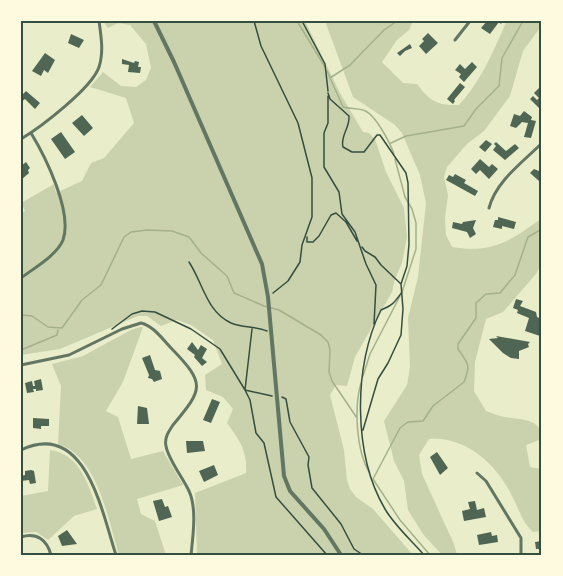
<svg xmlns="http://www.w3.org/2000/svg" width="563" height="576" font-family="'PT Sans Narrow',sans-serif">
<rect width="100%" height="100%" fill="#e9edc9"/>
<path fill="#cad2ad" d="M103,21H305L340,93L363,132L369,133L375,139L386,172L404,208L407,237L402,263L395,279L392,292L355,357L347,386L336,385L330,395L344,450L347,480L350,489L356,497L373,509L413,555H197L195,493L246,473C247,450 240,441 227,423L233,409L223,397L206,390L205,375L222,364L213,340L191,325L177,320L161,326L147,316H138L60,349L21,355V213L25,211L21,203L54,184L56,193L82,181L91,163L104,158L134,123L126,98L90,87L103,72L121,86L136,87L146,80L151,68L146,44L130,25L118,23L108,28Z
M325,21H413L409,30L397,40L382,62L403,83L417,84C430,101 437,106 459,105C482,80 493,51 507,21H542V25L523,51L510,96L484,131L467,144L447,167L444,177L448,195L445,218L446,235L452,247C492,254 512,240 542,218V262L536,274L503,312L486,319L475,362L474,391L486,411C492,413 499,416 505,417C521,420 542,418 542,439L526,445L530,467L542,469V531L533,532C522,522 519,509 512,496C497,464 465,436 429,439L419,455L422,474L454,544L457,555H442L423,534L408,510L404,481L394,461L384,421L407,385L410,367L408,318L418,277L426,203L420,175L402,133L395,125L353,97Z
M140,327H143L123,382L106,411L118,417L131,459L163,451L183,485L137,499L141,514L155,521L166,555H119C108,520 98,456 58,444L61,386L52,364L83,356L131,330Z
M50,450C80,454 88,484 97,509L74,516L48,540L36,532L21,533V496L48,491Z"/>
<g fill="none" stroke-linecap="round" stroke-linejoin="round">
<path stroke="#a3b18a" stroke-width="1.5" d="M297,21L325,67
M327,71L343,107C350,109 356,108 363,110C375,113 390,143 394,154
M330,78L350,65L384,30L397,21
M391,143L406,136L464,126L476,109L499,86L502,58L523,21
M395,159L405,197L412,209L416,223V249L402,292
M21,315L32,316L48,327L62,328L82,300L101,285L124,237L131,232L147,230L172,231L189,237L201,253L227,276L234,293L264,306L279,310L321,335L328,342L330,350L329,372L332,381L357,418
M21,350L57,335L58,330
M363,376L370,354L400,296
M361,383C354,407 356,450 369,472
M373,479L400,520L430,555
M373,479L400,428L408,422L423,421L433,406L464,382C471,365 468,363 458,349V344L476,318V303L486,294L500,293L515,275L528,237L542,229"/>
</g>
<path fill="#4f6655" d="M487,21H503L501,24L499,22L490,34L481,28Z
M428,33L438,43L426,54L419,46L424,41L422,39Z
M71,34L84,40L79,48L68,43Z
M410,44L412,48L405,51L400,56L397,53Z
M45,53L55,60L48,73L44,70L41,76L32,71Z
M122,59L134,63L135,61L139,62L138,67H141L140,73L128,72L129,65L122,64Z
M472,62L477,67L464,82L459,77L461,74L455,70L460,64L465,69Z
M460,83L465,87L454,100L455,101L453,104L447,99Z
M542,85V111L530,99L533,96L537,100L539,98L534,93Z
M26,91L40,103L35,109L25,99L21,102V96Z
M524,111L532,117L531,120L536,121L531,138L524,137L528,123L522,122L516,128L510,126L514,114L520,116Z
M82,115L93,128L84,136L72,123Z
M61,132L75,152L65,159L51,139Z
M486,140L492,144L485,152L479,147Z
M496,142L506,151L515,144L519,148L505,160L493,150L496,146L494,144Z
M480,159L489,167L492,164L498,169L489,179L480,170L476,174L471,169Z
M26,162L30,168L28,170L29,173L21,180V166Z
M542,168V178L539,181L530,173L534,169L539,171Z
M455,174L466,180L464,183L478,191L475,196L446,180L449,175L453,177Z
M498,217L516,222L514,229L502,226V229L493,227L495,220H498Z
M476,220L473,228L476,234L470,238L467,232L452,228L453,222L462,224L463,222Z
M516,299L523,301L520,306L536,312L537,317L542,319L540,336L525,331L529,318L517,313L518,310L513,308Z
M496,336L530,342L528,344L529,347L519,351V359L511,358L503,353L489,339L498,338Z
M192,342L198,350L201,345L207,349L202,358L207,362L202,366L194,357L195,355L187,349Z
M150,355L155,370L160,371L162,379L154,382L152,379L148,378L149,375L142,358Z
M41,379L43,390L36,391V389H33L34,392L27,393L25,383L32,381L33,386H35L34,381Z
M212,399L220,402L211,423L203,420Z
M138,406L147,408L149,424H137Z
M33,418L49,419V426H41V429L33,428Z
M186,441H203L205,451L187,453Z
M437,452L448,468L440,475L430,457Z
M214,465L218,475L204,482L199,471Z
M31,470L34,471L36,483L30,484L29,480L21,481V476L25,475V471Z
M162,499L165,507L168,506L172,517L159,521L153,501Z
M475,501L477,510L484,508L486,517L464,521L462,511L470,509L468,502Z
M67,530L77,544L62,546L58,536Z
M491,532L492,536L497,535L498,542L479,545L477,535Z
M542,541V555H541L540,549H536L535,542Z"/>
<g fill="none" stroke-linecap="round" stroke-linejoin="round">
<path stroke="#344e41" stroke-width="1.5" d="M254,21L261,46L298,123L312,178V217L302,245L300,262L288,281L273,293
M302,21L325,64L328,91
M328,93L330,99L349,116C350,128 340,136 343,147L352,152H364L377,135H380L406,173L408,183L409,244L407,266L401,284L403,309L401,335L388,363L378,379L363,430
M328,96V123L324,133V167L339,192L342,214L355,232L366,264L376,285L374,324
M307,237V242H313L319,236L331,215L336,213L346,222L357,241
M362,247L365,251L375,257L381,265L401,284
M189,262C203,283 206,311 231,323C243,328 256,326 267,331
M402,292C394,303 393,305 381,310C353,365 353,455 385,509C395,526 411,540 424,555
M112,329L132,314L142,311L155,312L191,329L220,349L245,390L272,396
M252,329L245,390L250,400L256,433L264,443L276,497L327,555
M282,397L286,399L290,422L309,457L308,465L312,488L341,524L354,549L363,555"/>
<path stroke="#617663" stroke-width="3" d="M455,40L470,21
M21,139C41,127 92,88 99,67C104,52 101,36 99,21
M489,208C496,181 523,162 542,143
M21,278C34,268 57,255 63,240C73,212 45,156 31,133
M21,365L69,355L122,329L141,323C154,326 163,340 172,349C206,384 203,389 173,425C169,431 164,438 166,446C168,459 183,478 189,491C197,508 193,536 191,555
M21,450C86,419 102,513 116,555
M477,473L486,481L521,538V555
M21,537C37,532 47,540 51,555"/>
<path stroke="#617663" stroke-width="4" d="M154,21L174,62L262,264L268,297L284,476L290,491L324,529L341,555"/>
</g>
<rect width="563" height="576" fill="none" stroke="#fefae0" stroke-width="45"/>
<rect x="22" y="22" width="518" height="532" fill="none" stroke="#344e41" stroke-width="2"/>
</svg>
